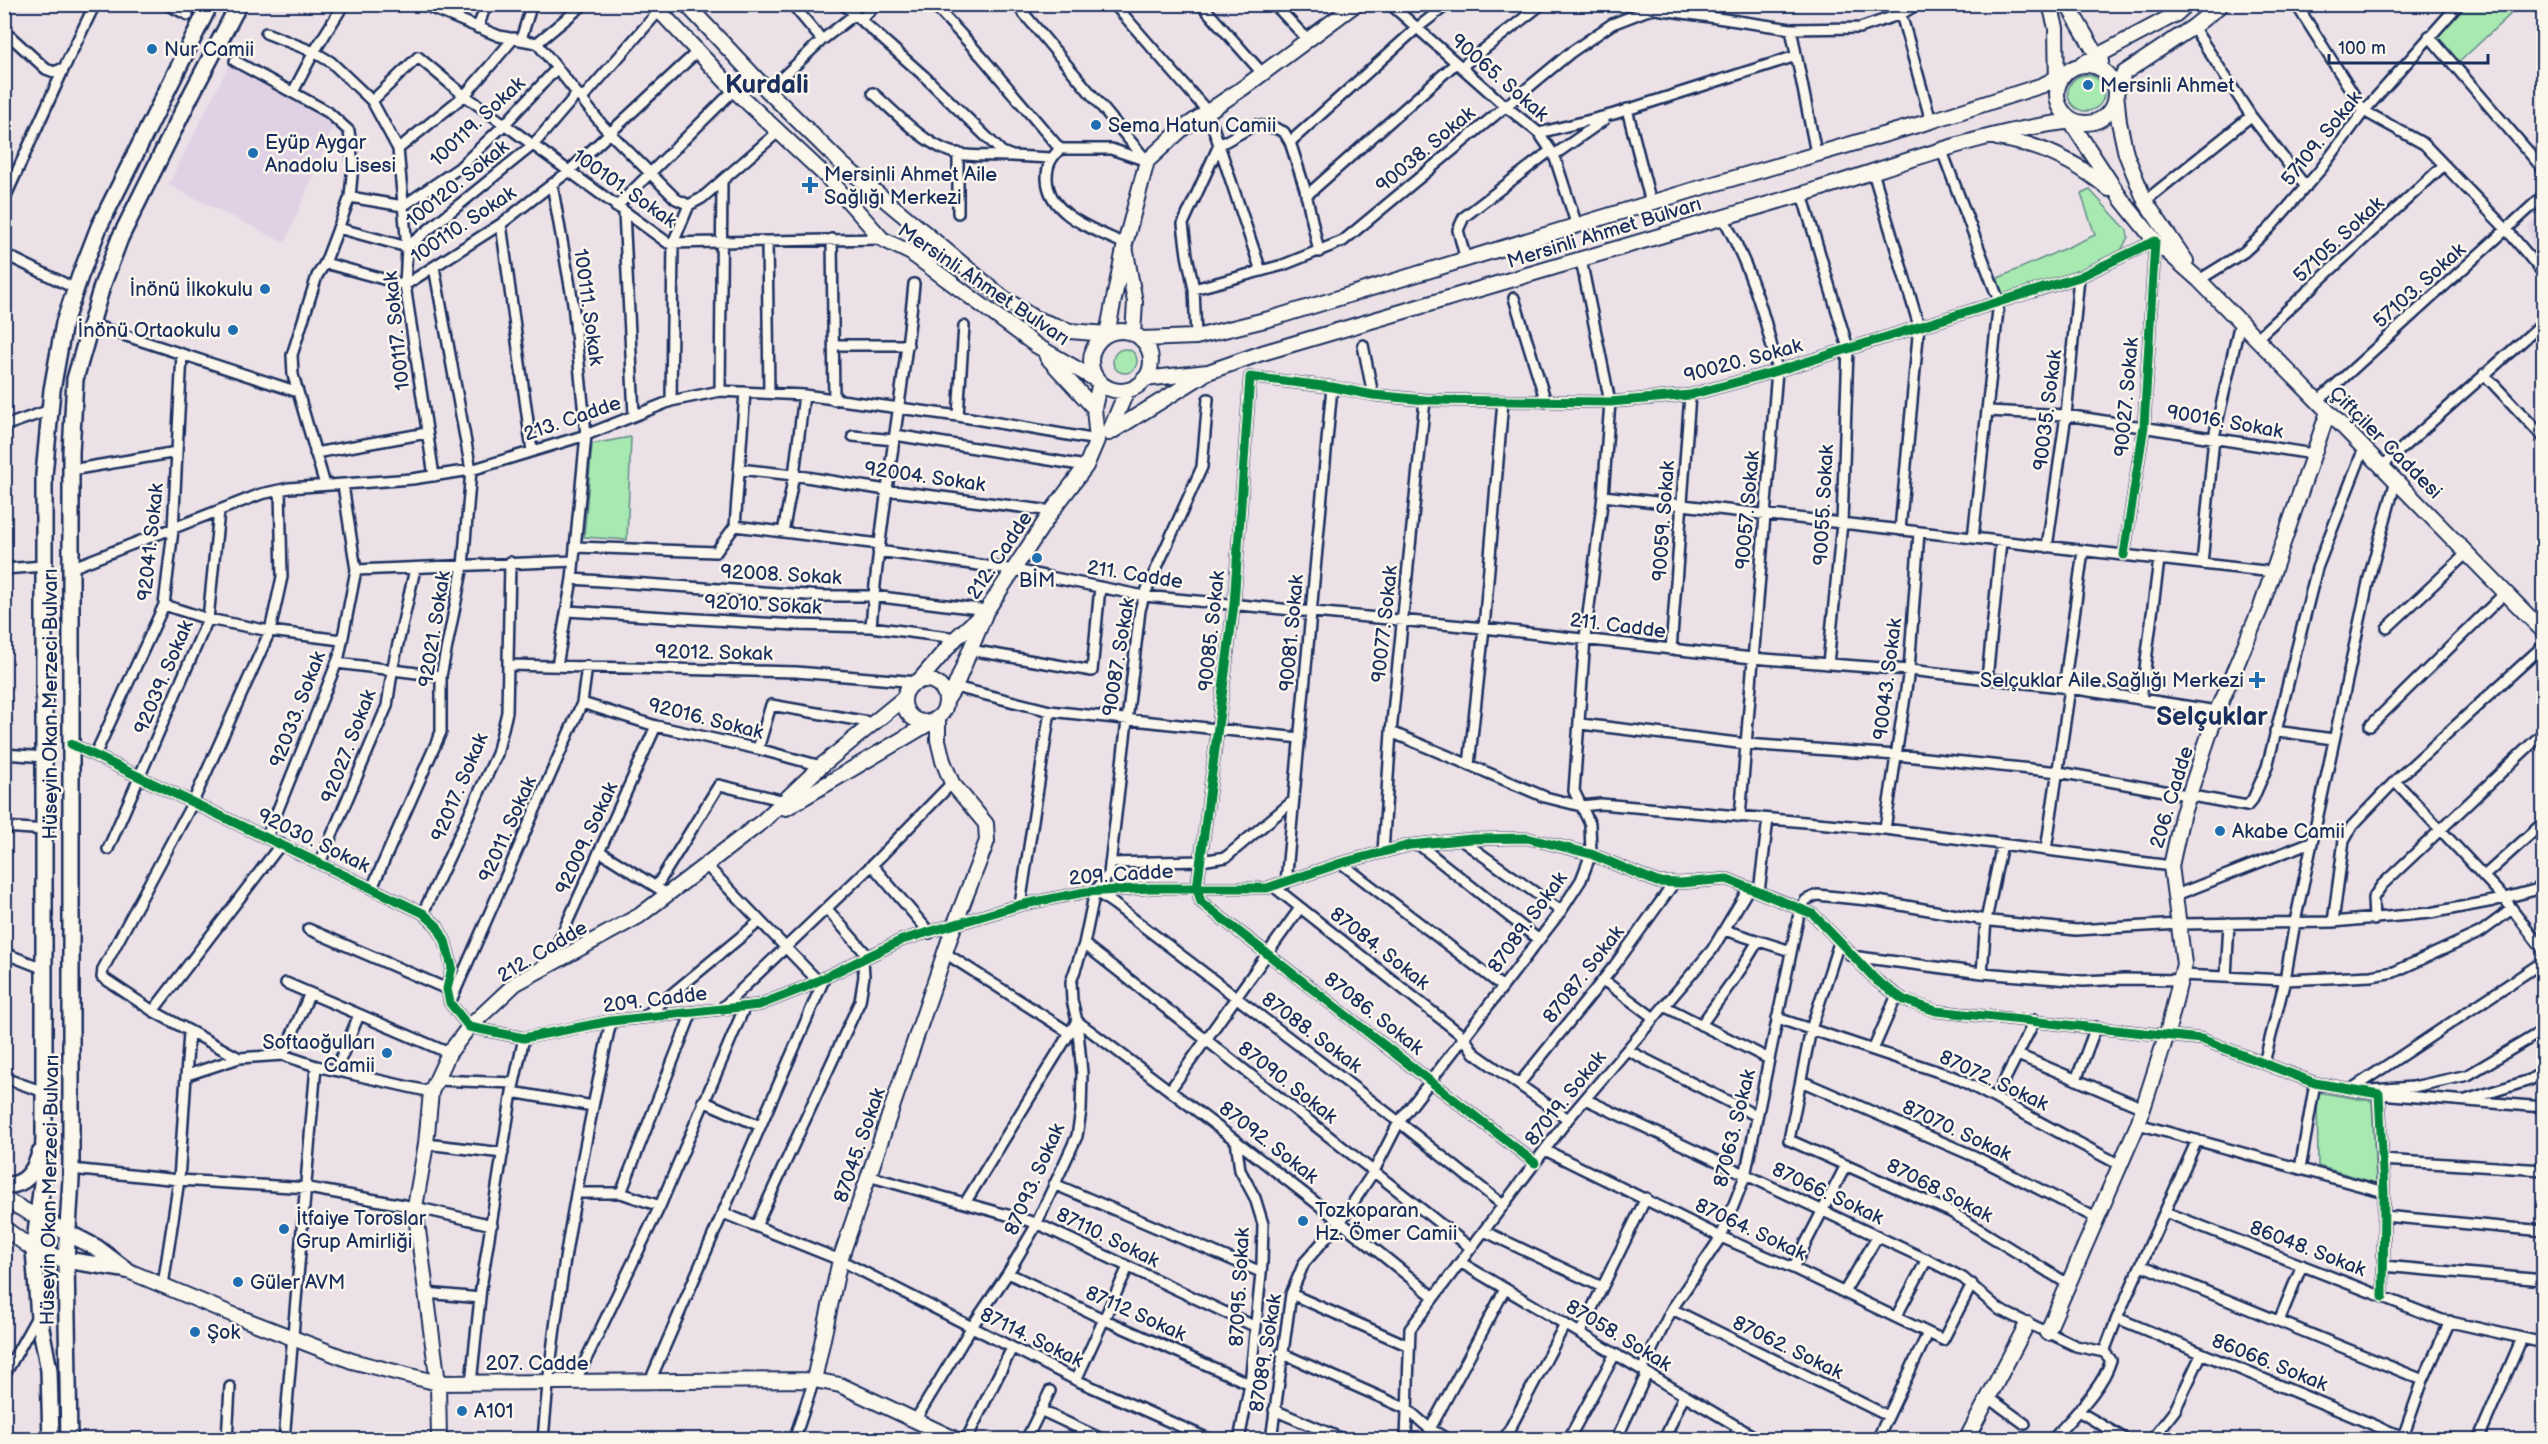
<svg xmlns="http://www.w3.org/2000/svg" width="2548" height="1444" font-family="'Balsamiq Sans',sans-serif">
<rect width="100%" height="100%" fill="#ebe1e7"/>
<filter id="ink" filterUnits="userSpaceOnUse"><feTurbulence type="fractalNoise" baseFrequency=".0167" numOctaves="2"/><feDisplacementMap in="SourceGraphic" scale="12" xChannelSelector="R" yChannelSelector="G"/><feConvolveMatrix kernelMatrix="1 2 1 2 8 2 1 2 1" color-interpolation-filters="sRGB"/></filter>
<g filter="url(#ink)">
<path fill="#e0d2e4" d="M230,63L336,120L285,243L168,185Z
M2543,212V259L2533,247L2528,226Z"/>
<path fill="#a8e8b1" stroke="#628c88" stroke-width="1.5" d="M2465,5H2507L2517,8L2456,65L2430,35Z
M2068 93a18 18 0 1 1 36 0a18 18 0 1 1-36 0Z
M2090,190L2127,230L2128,237L2120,253L2078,273L2001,297L1996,279L2095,235L2081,194Z
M1113 361a12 12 0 1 1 24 0a12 12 0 1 1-24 0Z
M631,437L627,540L584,537L592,444Z
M2317,1092L2372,1101L2376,1183L2318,1166Z"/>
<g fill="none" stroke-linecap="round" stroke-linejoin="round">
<defs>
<path id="street" d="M166,4L188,15
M422,4L499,36L537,43
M792,4L822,40
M843,4L924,76L1002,152L1012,156L1051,158
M933,4L982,57L1060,149
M1016,4L1147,161L1111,149H1060C1051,158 1047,165 1047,178C1048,216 1096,230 1125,244
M1114,4L1208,112L1261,271
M1201,4L1263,74
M1274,4L1308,40
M1390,4L1504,105L1539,133L1554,155L1577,226
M2296,4L2364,111L2424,144L2507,230L2544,274
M1656,9L1791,29L1860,28L1901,14L1918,4
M1901,14L1931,121
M860,20L877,4
M2193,27L2251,116L2306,187
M478,28L486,4
M1791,29L1816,153
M266,33L314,52L331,62L372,101L398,149L407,247L405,285L434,476
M4,36L11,37L46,69L54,72L64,68L95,4
M2429,36L2544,170
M521,39L532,4
M537,43L603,126L676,199L689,205
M537,43L584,4
M235,61L328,112L349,131L353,164L350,197L325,263L317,276L292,355L293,375L325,485
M1461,67L1542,4
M768,91L822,40L854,15
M293,92L314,52L344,4
M873,93C895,112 920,140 948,151C967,158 989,155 1009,156
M582,99L659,11
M372,101L418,57L460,92L668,243L882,239
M1627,109L1651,203
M1539,133L1614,114L1796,56
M1290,142L1417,28L1448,4
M398,149L465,95L514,38
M1942,151L1999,301L1973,538
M958,153V213
M1554,155L1604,120
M1873,172L1919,326L1900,530
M552,184L573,303L586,435L572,579L557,666
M1802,194L1848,348L1842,523L1828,664
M1306,196L1456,63
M350,197L403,206L459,168L505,124L557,68
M4,200L64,68
M2145,201L2251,116
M616,207L734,90
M624,212L634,415
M1723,217C1748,264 1767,319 1777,371L1740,817
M501,224L532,451
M338,228L407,247L534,144L577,94
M832,239L834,400
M767,242L769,393
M4,254L76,289
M1466,260L1458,230L1464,217L1550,151
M325,263L405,285L501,224L569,171L698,51
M2199,280L2244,252L2269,229L2321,169L2364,111L2459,4
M1194,289L1283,265L1343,241L1570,53L1612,24L1664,4
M1514,298L1546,402
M90,324L298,392
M1196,337L1194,289L1187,255L1183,224L1219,145L1255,125L1275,128L1284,132L1290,142L1305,189L1319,252
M2256,339L2444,165
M834,345H908
M1363,345L1373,395
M2484,374L2544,438
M720,391L722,181
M671,401L673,243L689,205L702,198L778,132
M2318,401L2544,195
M1988,411L2066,415L2313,454
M958,416L964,326
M4,426L50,410
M895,435L1086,466
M853,436L894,440
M315,453L427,433
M2382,466L2544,322
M739,469L794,475L886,490L1052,511
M71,470L177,452
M1603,496L2273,572
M735,526L879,544
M735,526L745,392
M783,532L794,475L804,395
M575,547L716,552L735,526
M2047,547L2066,415L2079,277
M878,551L1015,570L1144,596L1484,628L1752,658L1909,670L2070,688L2217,711
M2202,564L2214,437L2240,322
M71,568L261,494L289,488L412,479L471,470L586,435L671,401L720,391L804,395L958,416L1097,440
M4,569L44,566
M356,570L574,561
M572,579L822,596H873L987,610
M164,605L208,619L270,631L341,640
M567,611L796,625L871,627L956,638
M2534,622L2544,614
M871,627C880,512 903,399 914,284
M2387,628L2467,553
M970,650L1092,671L1100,587
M1671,650L1690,395
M337,663L441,676
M509,665L796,672L918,682
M1987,679L2001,541
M955,687L1050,711L1300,738
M2064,688L2083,551
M2141,700L2159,560
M582,703L656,726L758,749L821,766
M1581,724L1746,744L1896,755L2059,772L2247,806L2253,799L2267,767L2317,568L2364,448
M2370,726L2506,592
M2275,731L2333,739
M1391,732L1545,797L1581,806L1601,804L1885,829L2171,866
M71,744L423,913L437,926L445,941L452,967L447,989L450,1003L469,1027L524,1038L611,1021L759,1005L803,988L902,940L1020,905L1085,892L1151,888H1267L1341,863L1410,845L1471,839L1527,838L1591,854L1657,882L1681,883L1727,879L1813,914L1877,981L1904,1000L1936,1011L2201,1039L2315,1083L2379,1094L2384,1192L2383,1297
M758,749L771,705L874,723
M4,754L45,757
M95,755L164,605L173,530L182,354
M1469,765L1484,628L1503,401
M2395,781L2504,898L2544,951
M4,827L46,830
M1885,829L1909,670L1919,532
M267,837L339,657L356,570L343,485
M1461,840L1561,911
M1418,844L1539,940
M108,849L208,619L219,511
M2046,850L2070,688
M599,851L661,890
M1383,852L1391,732L1425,400
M320,863L387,706L393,666L415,569
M1110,863L1201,861L1226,857L1293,801
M1341,863L1503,987
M705,864L818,981
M872,865L930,933
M2484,876L2544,822
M1286,883L1332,387
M1273,886L1464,1037L1474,1053L1568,1119
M656,887L719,785L785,801
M372,888L441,732V676L463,566L471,470L434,267
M1095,891L1114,904L1399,1122L1503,1205
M1759,892L1768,819
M2176,895L2311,842
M1020,905L1050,711
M827,909L868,956
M423,913L497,754L507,712L510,562
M2374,920L2373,898L2382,885L2544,732
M2333,922L2344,840L2352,826L2395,781L2544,645
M308,929L447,989
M1724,930L1791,951
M1839,943L1811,1029L1789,1140L1951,1212L2068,1284
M1084,944L1471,1248
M4,953L45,969
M945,953L1070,1033
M1851,956L1982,973L2083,981L2124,979L2181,980
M548,965L656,726
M1982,973L1986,920L2002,844
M2182,975L2285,980L2371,976L2394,972L2481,932L2512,909
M2226,977L2229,923
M1603,980L1654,1018
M286,983L449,1053
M450,1003L582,703L587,666
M1664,1006L1769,1059
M721,1009L872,865L952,783
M153,1011L281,844
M644,1017L760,921
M1777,1018L1957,1078L2120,1165
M1701,1025L1741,969L1758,941
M1627,1050L1757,1116
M1873,1050L1897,995
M283,1055L310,993
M2018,1055L2143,1108
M239,1058L153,1011L102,977L103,969L193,802L270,631L282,577L280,490
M2264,1063L2285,980L2295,922L2369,578L2396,480
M336,1070L359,1015
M187,1075L239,1058L283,1055L316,1066L431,1092
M4,1078L44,1092
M436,1080L514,1083
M2076,1080L2096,1027
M1801,1081L1976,1157L2096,1218
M1519,1084L1615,965L1674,883
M2353,1088L2544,961
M1170,1090L1300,908
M2371,1090L2413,1087L2468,1075L2544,1030
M512,1092L593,1106
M2379,1094L2544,1107
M1996,1097L2035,1020
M1585,1099L1936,1264L1963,1278L2000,1310L2076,1346L2104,1352L2111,1360C2103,1388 2071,1418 2052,1440
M2466,1100L2530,1080L2544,1071
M703,1101L760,1126
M2138,1124L2384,1192
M1236,1140L1240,1170L1255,1198L1263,1224L1262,1263L1250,1384L1239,1440
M426,1144L503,1153
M1545,1150L1721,1237L1793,1268L1943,1340L1972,1284
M2382,1160L2544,1170
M1535,1163L1201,902L1197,888L1234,604L1250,377L1332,387L1373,395L1425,400L1610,402L1690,395L1777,371L2079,277L2155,241L2144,426L2124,555
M71,1169L179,1180L308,1188L415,1207L492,1225
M2300,1169L2315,1083
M868,1176L1036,1223L1256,1327
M1054,1184L1261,1272
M576,1193H621L660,1206
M621,1193L692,1012
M965,1203L1077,1021C1198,1111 1318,1202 1434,1297
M2165,1212L2442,1320L2544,1343
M723,1213L840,1260L1076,1380L1211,1440
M2384,1216L2544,1231
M756,1226L860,1001L864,976L863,959
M1484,1231L1602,1287
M1460,1262L1760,1440
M2141,1265L2423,1380
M2383,1266L2544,1280
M1793,1268L1846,1165
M1008,1273L1103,1319L1250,1384
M163,1285L179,1180L189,1032
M1844,1292L1878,1236
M426,1293L480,1298
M1291,1294L1409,1346
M1672,1309L1888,1416
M1896,1317L1927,1259
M2117,1318L2410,1440
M2279,1321L2302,1265
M1580,1333L1646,1198
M2104,1352L2117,1318L2197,1140
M1281,1353L1407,1409L1430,1429L1449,1440
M1642,1370L1672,1309L1721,1237L1745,1176L1800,909L1806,900L1817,895L1878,901L1991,921L2076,930L2180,924L2333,922L2430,913L2493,901L2535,890L2544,884
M4,1376L38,1315
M1076,1380L1128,1267
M650,1381L825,977
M575,1382L660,1206L745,1006
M471,1383L481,1288L512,1092L524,1038
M1988,1397L2025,1424
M1040,1410L1104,1440
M1274,1410L1345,1440
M2078,1411L2127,1440
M916,1419L971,1328L1008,1273L1034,1229L1077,1136L1081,1111L1082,1073L1077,1021L1072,1000L1071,982L1084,944L1095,891L1109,874L1140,610L1144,596L1202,467L1208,399
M1430,1429L1505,1289
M227,1440L230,1387
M284,1440L316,1066
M543,1440C554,1299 581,1159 611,1021
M794,1440L814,1380
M966,1440L1012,1348
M1026,1440L1050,1391
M1271,1440L1291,1294L1304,1263L1341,1221L1374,1171L1399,1122L1561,911L1581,880L1591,854L1590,824L1574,791L1585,638L1603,496L1610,402L1581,260
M1406,1440L1410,1329L1568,1119L1712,950L1749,888
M1504,1440L1565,1324
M1568,1440L1615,1354
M1616,1440L1647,1373
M1664,1440L1684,1395
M1733,1440L1739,1427
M1877,1440L1928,1333
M2152,1440L2175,1410L2202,1353
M2402,1440L2423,1380L2450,1321
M2478,1440L2522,1338"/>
<path id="secondary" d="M653,4L734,90L828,178L882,239L911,253L1037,346L1100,382L1094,408L1097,440L1086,466L1052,511L987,610L956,638L918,682
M686,4L768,91L843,165L1002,297L1034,318L1070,331L1107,334L1125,244L1147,161L1182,129L1243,88L1356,4
M2050,4L2056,28L2057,86
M2067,4L2101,62
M2537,4L2544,7
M2082,64L2176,14L2187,4
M2057 94a29 29 0 1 1 58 0a29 29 0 1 1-58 0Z
M2067,116L2122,200L2155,241L2199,280L2544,632
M1997,138C2038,144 2077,162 2109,189
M1126,252L1135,302L1133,334
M2186,261L2145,201L2126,154L2119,122L2116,93L2124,73L2193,27L2222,4
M1091 361a30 30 0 1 1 60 0a30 30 0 1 1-60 0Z
M1141,339L1196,337L1273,318L1693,190L1931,121L2043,85L2064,74
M1047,357L1094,408
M1144,379L1208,372L1262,353C1441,301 1620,247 1799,195C1887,169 1983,130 2075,121
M1111,432L1203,375
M1109,433L1127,390
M904 701a21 21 0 1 1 42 0a21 21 0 1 1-42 0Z
M946,701L955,687L985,614
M786,808L938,718
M4,1199L37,1217
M4,1228L34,1250
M126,1270L236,1316L352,1361L438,1383L814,1380L840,1385L957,1440
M2047,1333L2138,1124L2167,1034L2184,964L2171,866L2182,816L2217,711L2261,607L2328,412
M814,1380L840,1260L954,926L987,841L986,824L952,783L943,761L938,740V718
M439,1440L438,1383L415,1207L426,1144L431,1092L449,1053L469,1027L516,983L639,916L763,821L821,766L904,698
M1966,1440L2027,1324"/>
<path id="primary" d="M4,1185C25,1187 35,1171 40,1153
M37,1217L97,1248L126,1270
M34,1250L66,1260L123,1269
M51,1440L49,1370L39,1318L34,1250L43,1175L44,1135V475L52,390L64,323L80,276L99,227L210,4
M69,1440L66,1260L71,1179V452L75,379L102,286L120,238L192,93L239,4"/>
</defs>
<use href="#street" stroke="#1b2f5e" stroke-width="14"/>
<use href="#secondary" stroke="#1b2f5e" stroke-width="18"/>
<use href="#primary" stroke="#1b2f5e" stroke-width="20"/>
<use href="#street" stroke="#fbf7ec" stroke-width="9"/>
<use href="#secondary" stroke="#fbf7ec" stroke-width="14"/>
<use href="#primary" stroke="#fbf7ec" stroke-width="15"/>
<defs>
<path id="cycleway" d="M71,744L423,913L437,926L445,941L452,967L447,989L450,1003L469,1027L524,1038L611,1021L759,1005L803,988L902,940L1020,905L1085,892L1151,888H1267L1341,863L1410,845L1471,839L1527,838L1591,854L1657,882L1681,883L1727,879L1813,914L1877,981L1904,1000L1936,1011L2201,1039L2315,1083L2379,1094L2384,1192L2383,1297
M1535,1163L1201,902L1197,888L1234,604L1250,377L1332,387L1373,395L1425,400L1610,402L1690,395L1777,371L2079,277L2155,241L2144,426L2124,555"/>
</defs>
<use href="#cycleway" stroke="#fbf7ec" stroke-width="13"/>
<use href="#cycleway" stroke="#00873e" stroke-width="9"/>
</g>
</g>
<g fill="#1f6fb2" stroke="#fbf7ec" stroke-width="2">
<circle cx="152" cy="49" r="6"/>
<circle cx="2088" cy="85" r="6"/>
<circle cx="1096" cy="125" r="6"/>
<circle cx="253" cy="153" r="6"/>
<path d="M807 176h6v6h6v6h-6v6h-6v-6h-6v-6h6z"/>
<circle cx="265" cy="289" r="6"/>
<circle cx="233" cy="330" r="6"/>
<circle cx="1037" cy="558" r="6"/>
<path d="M2254 671h6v6h6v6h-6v6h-6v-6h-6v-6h6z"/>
<circle cx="2220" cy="831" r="6"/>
<circle cx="387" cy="1053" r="6"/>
<circle cx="1303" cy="1221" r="6"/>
<circle cx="284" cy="1229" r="6"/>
<circle cx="238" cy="1282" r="6"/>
<circle cx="195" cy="1332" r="6"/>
<circle cx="462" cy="1411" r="6"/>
</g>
<g text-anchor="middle" stroke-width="5" stroke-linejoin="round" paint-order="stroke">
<g font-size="20" fill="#1b2f5e" stroke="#fbf7ec" text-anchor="start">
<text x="164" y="56">Nur Camii</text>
<text x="2100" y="92">Mersinli Ahmet</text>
<text x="1108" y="132">Sema Hatun Camii</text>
<text x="265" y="149">Eyüp Aygar<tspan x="265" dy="23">Anadolu Lisesi</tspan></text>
<text x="824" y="181">Mersinli Ahmet Aile<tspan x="824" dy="23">Sağlığı Merkezi</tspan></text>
<text x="253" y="296" text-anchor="end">İnönü İlkokulu</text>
<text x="221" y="337" text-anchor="end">İnönü Ortaokulu</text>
<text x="1037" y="587" text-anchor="middle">BİM</text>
<text x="2244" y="687" text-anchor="end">Selçuklar Aile Sağlığı Merkezi</text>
<text x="2232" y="838">Akabe Camii</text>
<text x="375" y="1049" text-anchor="end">Softaoğulları<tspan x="375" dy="23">Camii</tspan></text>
<text x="1315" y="1217">Tozkoparan<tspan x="1315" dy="23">Hz. Ömer Camii</tspan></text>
<text x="296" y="1225">İtfaiye Toroslar<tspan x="296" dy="23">Grup Amirliği</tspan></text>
<text x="250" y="1289">Güler AVM</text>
<text x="207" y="1339">Şok</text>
<text x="474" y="1418">A101</text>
</g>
<g font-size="20" fill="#1b2f5e" stroke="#fbf7ec">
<text transform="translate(1500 77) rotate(41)" y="7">90065. Sokak</text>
<text transform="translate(477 121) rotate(-43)" y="7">100119. Sokak</text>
<text transform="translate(2321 138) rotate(-51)" y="7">57109. Sokak</text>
<text transform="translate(1425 149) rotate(-40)" y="7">90038. Sokak</text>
<text transform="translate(457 183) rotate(-39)" y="7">100120. Sokak</text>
<text transform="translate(625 188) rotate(35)" y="7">100101. Sokak</text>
<text transform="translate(463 224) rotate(-34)" y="7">100110. Sokak</text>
<text transform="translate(1604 232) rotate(-17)" y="7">Mersinli Ahmet Bulvarı</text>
<text transform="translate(2338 239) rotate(-43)" y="7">57105. Sokak</text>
<text transform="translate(984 284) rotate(34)" y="7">Mersinli Ahmet Bulvarı</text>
<text transform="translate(2419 285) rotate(-42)" y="7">57103. Sokak</text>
<text transform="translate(589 307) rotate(82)" y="7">100111. Sokak</text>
<text transform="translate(396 331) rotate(-96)" y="7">100117. Sokak</text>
<text transform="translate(1743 360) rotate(-15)" y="7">90020. Sokak</text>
<text transform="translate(2126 397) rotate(-85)" y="7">90027. Sokak</text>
<text transform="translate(2047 410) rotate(-83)" y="7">90035. Sokak</text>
<text transform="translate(572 418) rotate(-19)" y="7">213. Cadde</text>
<text transform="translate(2225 421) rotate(10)" y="7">90016. Sokak</text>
<text transform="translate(2386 442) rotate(45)" y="7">Çiftçiler Caddesi</text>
<text transform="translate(925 476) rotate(8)" y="7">92004. Sokak</text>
<text transform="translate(1823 505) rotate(-87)" y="7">90055. Sokak</text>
<text transform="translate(1747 510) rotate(-85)" y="7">90057. Sokak</text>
<text transform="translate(1663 521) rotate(-86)" y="7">90059. Sokak</text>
<text transform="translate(150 542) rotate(-84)" y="7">92041. Sokak</text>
<text transform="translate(999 555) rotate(-56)" y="7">212. Cadde</text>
<text transform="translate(781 574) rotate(3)" y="7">92008. Sokak</text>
<text transform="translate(1135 574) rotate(9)" y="7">211. Cadde</text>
<text transform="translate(763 604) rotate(3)" y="7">92010. Sokak</text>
<text transform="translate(1384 624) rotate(-84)" y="7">90077. Sokak</text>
<text transform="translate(1618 625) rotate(7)" y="7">211. Cadde</text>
<text transform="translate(434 629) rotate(-81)" y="7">92021. Sokak</text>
<text transform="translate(1211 631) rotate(-84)" y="7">90085. Sokak</text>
<text transform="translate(1291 633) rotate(-85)" y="7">90081. Sokak</text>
<text transform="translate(714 652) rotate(1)" y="7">92012. Sokak</text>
<text transform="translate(1118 657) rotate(-81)" y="7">90087. Sokak</text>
<text transform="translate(163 677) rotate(-67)" y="7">92039. Sokak</text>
<text transform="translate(1887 679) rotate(-83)" y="7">90043. Sokak</text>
<text transform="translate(50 704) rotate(-90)" y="7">Hüseyin Okan Merzeci Bulvarı</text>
<text transform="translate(297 709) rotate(-69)" y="7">92033. Sokak</text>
<text transform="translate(706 718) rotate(14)" y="7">92016. Sokak</text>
<text transform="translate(348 746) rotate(-69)" y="7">92027. Sokak</text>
<text transform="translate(459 787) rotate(-67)" y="7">92017. Sokak</text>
<text transform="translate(2171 797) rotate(-73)" y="7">206. Cadde</text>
<text transform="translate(507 829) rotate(-66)" y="7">92011. Sokak</text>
<text transform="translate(586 838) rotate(-65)" y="7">92009. Sokak</text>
<text transform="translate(314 840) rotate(26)" y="7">92030. Sokak</text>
<text transform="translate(1121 874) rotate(-4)" y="7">209. Cadde</text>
<text transform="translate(1527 922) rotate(-54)" y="7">87089. Sokak</text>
<text transform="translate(1380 948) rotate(38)" y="7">87084. Sokak</text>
<text transform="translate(542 951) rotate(-31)" y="7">212. Cadde</text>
<text transform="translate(1583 974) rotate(-52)" y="7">87087. Sokak</text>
<text transform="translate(655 999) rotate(-7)" y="7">209. Cadde</text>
<text transform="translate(1374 1013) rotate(38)" y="7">87086. Sokak</text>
<text transform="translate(1312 1032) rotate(37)" y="7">87088. Sokak</text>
<text transform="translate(1994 1080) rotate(25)" y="7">87072. Sokak</text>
<text transform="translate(1288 1082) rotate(38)" y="7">87090. Sokak</text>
<text transform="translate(1565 1098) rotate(-51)" y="7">87019. Sokak</text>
<text transform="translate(1734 1128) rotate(-76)" y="7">87063. Sokak</text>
<text transform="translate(1957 1130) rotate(25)" y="7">87070. Sokak</text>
<text transform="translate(1269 1142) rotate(38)" y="7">87092. Sokak</text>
<text transform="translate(859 1145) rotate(-71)" y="7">87045. Sokak</text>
<text transform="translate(1034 1179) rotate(-66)" y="7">87093. Sokak</text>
<text transform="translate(49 1190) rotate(-89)" y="7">Hüseyin Okan Merzeci Bulvarı</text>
<text transform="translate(1940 1190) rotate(27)" y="7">87068 Sokak</text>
<text transform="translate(1828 1193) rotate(25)" y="7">87066. Sokak</text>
<text transform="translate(1751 1229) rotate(25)" y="7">87064. Sokak</text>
<text transform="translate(1108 1237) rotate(26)" y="7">87110. Sokak</text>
<text transform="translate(2308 1248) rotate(21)" y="7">86048. Sokak</text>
<text transform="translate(1239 1287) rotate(-87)" y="7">87095. Sokak</text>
<text transform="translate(1136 1313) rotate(24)" y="7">87112 Sokak</text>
<text transform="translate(1619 1335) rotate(31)" y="7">87058. Sokak</text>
<text transform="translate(1032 1337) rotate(26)" y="7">87114. Sokak</text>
<text transform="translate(1788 1347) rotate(26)" y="7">87062. Sokak</text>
<text transform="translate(1265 1353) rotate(-81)" y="7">87089. Sokak</text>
<text transform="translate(2270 1362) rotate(22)" y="7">86066. Sokak</text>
<text x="537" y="1370">207. Cadde</text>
</g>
<g font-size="26" font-weight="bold" fill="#1b2f5e" stroke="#fbf7ec">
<text x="767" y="93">Kurdali</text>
<text x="2212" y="725">Selçuklar</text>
</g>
</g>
<rect width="2548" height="1444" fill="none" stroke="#fbf7ec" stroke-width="24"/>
<rect x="12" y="12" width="2524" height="1420" fill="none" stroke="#1b2f5e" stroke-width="2" filter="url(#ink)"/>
<path d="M2329 54v9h159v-9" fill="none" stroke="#1b2f5e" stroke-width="3"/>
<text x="2338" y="54" font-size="18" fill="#1b2f5e" stroke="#fbf7ec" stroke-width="4.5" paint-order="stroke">100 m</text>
</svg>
